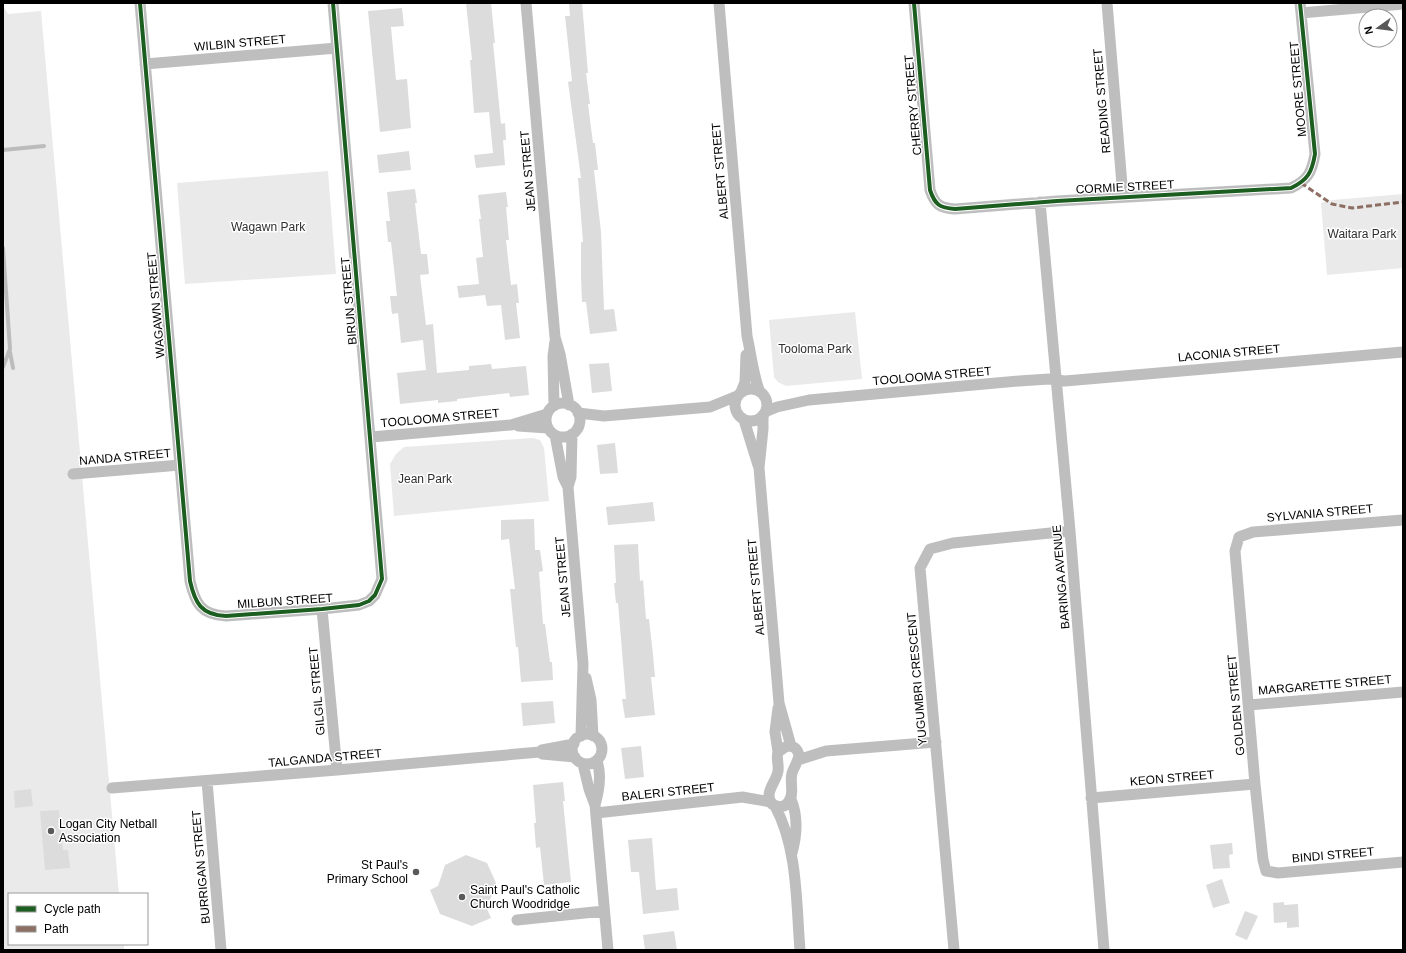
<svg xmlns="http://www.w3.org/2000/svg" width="1406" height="953" font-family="Helvetica,sans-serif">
<rect width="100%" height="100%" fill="#fff"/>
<path fill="#eaeaea" d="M3,6L8,14L41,11L119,894H9V944H124V950H3Z
M328,171L336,274L185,284L177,183Z
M1403,194V268L1327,275L1321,203L1332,200Z
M855,312L862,379L786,386L778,382L774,377L769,320Z
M533,438L540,440L544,448L549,501L394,516L390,464L396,454L404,447Z"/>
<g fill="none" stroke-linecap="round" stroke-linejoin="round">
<path stroke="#bcbcbc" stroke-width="4" d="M3,150L44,146
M3,248L10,349L3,367
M10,352L13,368"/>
</g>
<path fill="#dcdcdc" d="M466,3H491L495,43H493L501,124L505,123L506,140H503L505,165L476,168L474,155L493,153L489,112L474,113L470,60H472Z
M569,3H582L588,73H586L590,104H588L593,143H595L598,170H594L601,232L604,310L614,309L617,331L590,334L586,302H582L581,276V242H583L578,178H581L568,82L572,81L565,16H570Z
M402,8L404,26L391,27L396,80L407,79L411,128L380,132L368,11Z
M409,151L411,170L379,173L377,155Z
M415,189L417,203H415L421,254H427L429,274L420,275L426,325L433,324L437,373L469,370V366L491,364L492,369L526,366L529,395L510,397L509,393L457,399V401L438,403V400L400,404L397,373L426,370L423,340L401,343L398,313L392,314L390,296H397L391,242H388L386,221H390L387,192Z
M506,192L508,207H506L509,240H506L511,285L517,284L519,303H516L520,338L505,340L501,305L487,306L485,295L459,298L457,286L479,284L476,258L483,257L479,219H481L478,195Z
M609,363L612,391L592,393L589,364Z
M615,443L618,473L600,474L597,445Z
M653,502L655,521L608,525L606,507Z
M534,519L535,550H540L543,571L539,572L543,624H545L550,662H552L553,680L521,682L518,647H516L513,619L510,589H515L509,539L501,540V520Z
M638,544L640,581L643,580L646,619H649L653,655L655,677H651L655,715L625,718L622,699H626L618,603H616L614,583H616L614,545Z
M553,701L555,723L523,726L521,703Z
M641,746L644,777L625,779L621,748Z
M563,782L565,801H563L571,882L544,885L540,847L536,848L534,823H536L533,785Z
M31,789L33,806L15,808L14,791Z
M59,810L63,850H68L70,868L45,870L40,811Z
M652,838L656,890L677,888L679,910L643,914L639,872H631L628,840Z
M1232,843L1233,854L1229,855L1230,868L1213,869L1210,845Z
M466,855L487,863L496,883L487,909L491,918L472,926L440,914L430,890L438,886L445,865Z
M1222,879L1230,903L1213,908L1206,885Z
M1284,902V905L1298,904L1299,927L1287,928V922L1274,923L1273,903Z
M1245,911L1258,916L1247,940L1235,935Z
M674,931L677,950H645L643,935Z"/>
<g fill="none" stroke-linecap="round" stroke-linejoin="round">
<path stroke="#bebebe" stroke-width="11" d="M140,3L190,581C195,603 201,615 226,616L322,609L359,605L369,601L375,595L382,579L333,3
M526,3L555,337L560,354L569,405
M719,3L747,336C751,354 753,373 759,390
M914,3L930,190C935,205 940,208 955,209L1057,201L1291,188C1308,180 1312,172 1315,154L1300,3
M1107,3L1123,197
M1301,13L1403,4
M145,64L337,48
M1040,202L1070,531L1104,950
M735 405a16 16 0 1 1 32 0a16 16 0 1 1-32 0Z
M741,392L745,382L746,355
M546 420a17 17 0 1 1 34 0a17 17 0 1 1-34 0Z
M554,406L553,356L555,341
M765,412L777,407L809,400L1019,381L1049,379L1065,381L1403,352
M578,413L604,416L710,407L737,396
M763,415V429L759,468L779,703L791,746
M744,420L758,465
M518,426L548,428
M572,434L571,477L568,487L583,664L581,736
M555,435L563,477L568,487
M371,437L511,425L547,414
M73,474L180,465
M1403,520L1253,532L1239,537L1235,551L1255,784L1263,860L1266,871L1278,873L1403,862
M322,609L337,770
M586,678L591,700L593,736
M1249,705L1403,692
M778,708L775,732L778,752
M572 749a15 15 0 1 1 30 0a15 15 0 1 1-30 0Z
M787,746C794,746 797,748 799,755C798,762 794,767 792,773C789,785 797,797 784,806C780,807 776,807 772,804C763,793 777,781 778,771C779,764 776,758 778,752Z
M542,754L575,757
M798,760L826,751L936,742
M583,764L589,789L595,805L608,950
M207,781L221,950
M112,788L337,770L540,752L542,750L574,744
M742,797L771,802
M1091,798L1255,784
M791,799C798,816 797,835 792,853
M595,805C599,791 602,775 597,761
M775,806C798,849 796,902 800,950
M596,813L743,797
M517,920L604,911
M954,950L920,568L930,549L953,543L1070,531"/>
<path stroke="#8d6e63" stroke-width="3" stroke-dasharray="6 3" stroke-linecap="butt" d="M1301,183L1332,204L1352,208L1403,202"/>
<defs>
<path id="cycleway" d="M140,3L190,581C195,603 201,615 226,616L322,609L359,605L369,601L375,595L382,579L333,3
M914,3L930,190C935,205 940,208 955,209L1057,201L1291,188C1308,180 1312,172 1315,154L1300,3"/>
</defs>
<use href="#cycleway" stroke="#fff" stroke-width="6"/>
<use href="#cycleway" stroke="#1b5e20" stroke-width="4"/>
</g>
<g fill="#595959" stroke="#fff" stroke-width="1.5">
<circle cx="51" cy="831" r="4"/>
<circle cx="416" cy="872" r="4"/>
<circle cx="462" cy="897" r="4"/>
</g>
<g text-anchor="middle" stroke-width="3" stroke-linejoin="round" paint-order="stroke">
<g font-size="12" fill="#000" stroke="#fff">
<text transform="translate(240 43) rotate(-5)" y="4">WILBIN STREET</text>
<text transform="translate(1298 89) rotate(-95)" y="4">MOORE STREET</text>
<text transform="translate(1102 101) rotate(-95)" y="4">READING STREET</text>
<text transform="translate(913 105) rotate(-95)" y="4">CHERRY STREET</text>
<text transform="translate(528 171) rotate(-95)" y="4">JEAN STREET</text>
<text transform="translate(720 171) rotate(-95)" y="4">ALBERT STREET</text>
<text transform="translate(1125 187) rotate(-3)" y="4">CORMIE STREET</text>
<text transform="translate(349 301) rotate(-95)" y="4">BIRUN STREET</text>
<text transform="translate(156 305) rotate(-95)" y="4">WAGAWN STREET</text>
<text transform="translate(1229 353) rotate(-5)" y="4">LACONIA STREET</text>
<text transform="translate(932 376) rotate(-5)" y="4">TOOLOOMA STREET</text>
<text transform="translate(440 418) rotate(-5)" y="4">TOOLOOMA STREET</text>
<text transform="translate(125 457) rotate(-5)" y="4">NANDA STREET</text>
<text transform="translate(1320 513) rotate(-5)" y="4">SYLVANIA STREET</text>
<text transform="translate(563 577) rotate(-95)" y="4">JEAN STREET</text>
<text transform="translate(1061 577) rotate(-95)" y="4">BARINGA AVENUE</text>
<text transform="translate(756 587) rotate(-95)" y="4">ALBERT STREET</text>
<text transform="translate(285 601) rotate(-4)" y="4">MILBUN STREET</text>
<text transform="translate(917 679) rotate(-95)" y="4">YUGUMBRI CRESCENT</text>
<text transform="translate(1325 685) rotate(-5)" y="4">MARGARETTE STREET</text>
<text transform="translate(317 691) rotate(-95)" y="4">GILGIL STREET</text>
<text transform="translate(1236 705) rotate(-95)" y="4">GOLDEN STREET</text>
<text transform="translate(325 758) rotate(-5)" y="4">TALGANDA STREET</text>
<text transform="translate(1172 778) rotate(-5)" y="4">KEON STREET</text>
<text transform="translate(668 792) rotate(-6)" y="4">BALERI STREET</text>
<text transform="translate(1333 855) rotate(-5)" y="4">BINDI STREET</text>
<text transform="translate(201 867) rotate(-95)" y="4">BURRIGAN STREET</text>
</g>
<g font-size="12" fill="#2f2f2f" stroke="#fff">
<text x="268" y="231">Wagawn Park</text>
<text x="1362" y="238">Waitara Park</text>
<text x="815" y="353">Tooloma Park</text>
<text x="425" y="483">Jean Park</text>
</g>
<g font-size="12" fill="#000" stroke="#fff" text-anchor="start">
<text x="59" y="828">Logan City Netball<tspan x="59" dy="14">Association</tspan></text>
<text x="408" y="869" text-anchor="end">St Paul's<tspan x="408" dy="14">Primary School</tspan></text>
<text x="470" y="894">Saint Paul's Catholic<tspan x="470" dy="14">Church Woodridge</tspan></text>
</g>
</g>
<rect width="1406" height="953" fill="none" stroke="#000000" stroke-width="8"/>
<rect x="8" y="893" width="140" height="52" fill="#ffffff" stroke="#999999"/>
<rect x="16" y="906" width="20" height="6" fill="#1b5e20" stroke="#999999"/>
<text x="44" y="913" font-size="12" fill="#000000">Cycle path</text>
<rect x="16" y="926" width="20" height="6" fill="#8d6e63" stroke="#999999"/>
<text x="44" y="933" font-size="12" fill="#000000">Path</text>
<g transform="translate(1378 28) rotate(256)"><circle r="19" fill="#ffffff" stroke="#999999"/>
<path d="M0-3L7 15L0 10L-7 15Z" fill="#595959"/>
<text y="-6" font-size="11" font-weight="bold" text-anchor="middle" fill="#000000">N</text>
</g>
</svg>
